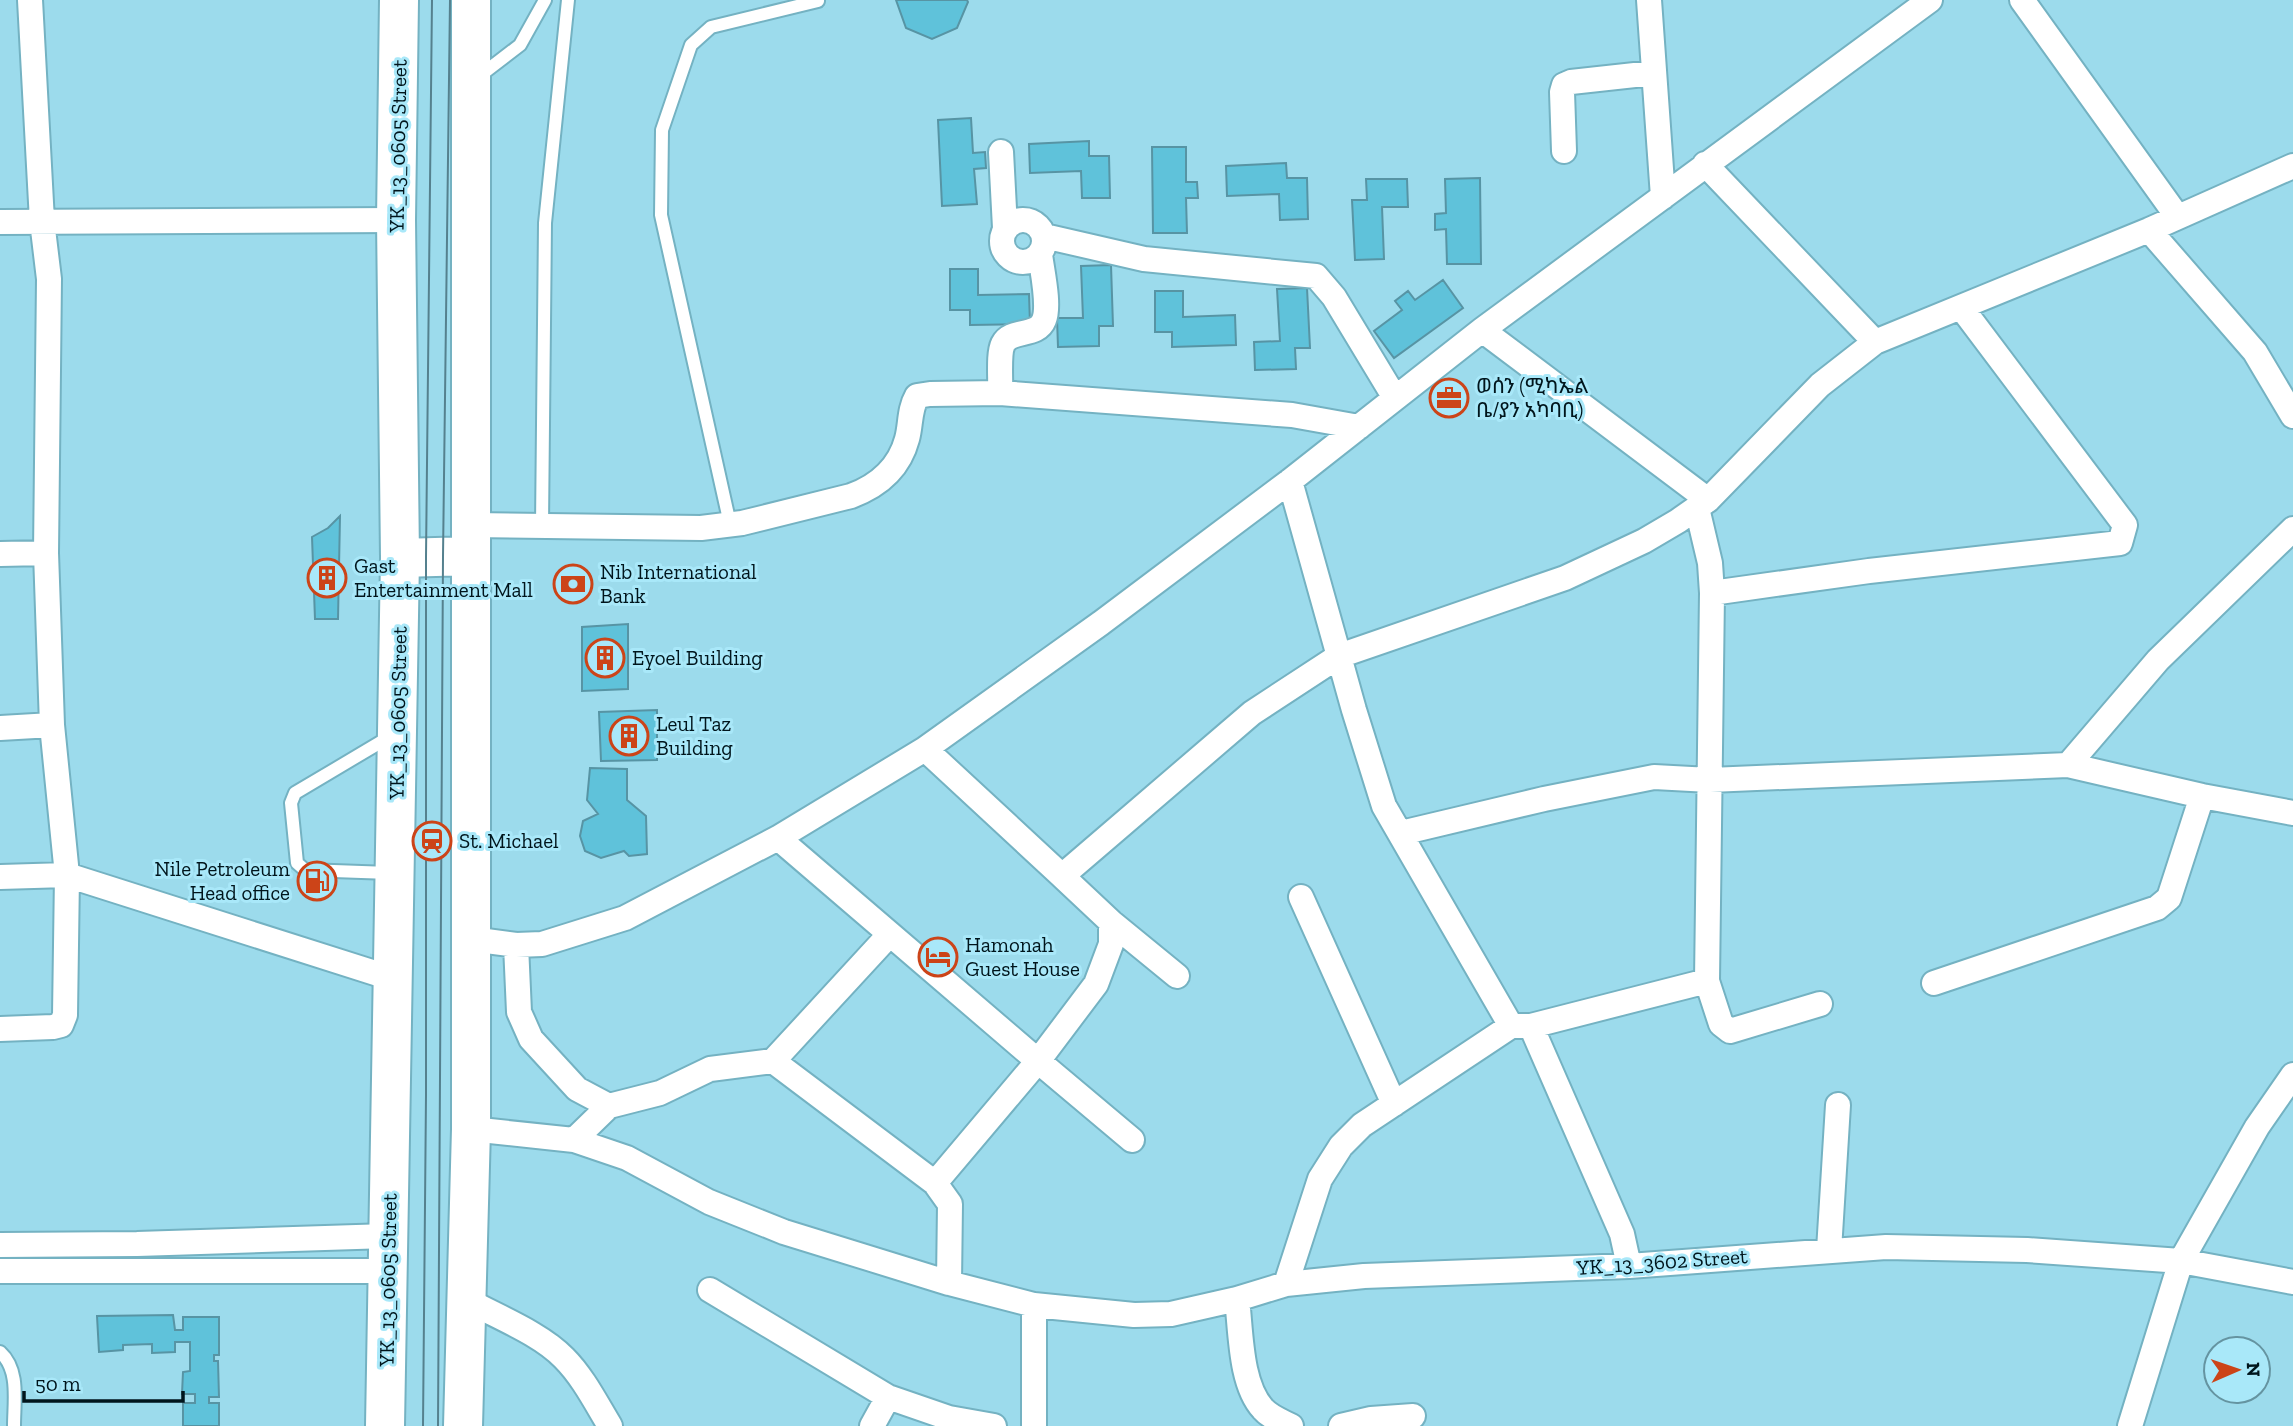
<svg xmlns="http://www.w3.org/2000/svg" width="2293" height="1426" font-family="'Zilla Slab','Noto Sans Ethiopic',serif">
<rect width="100%" height="100%" fill="#9cdbec"/>
<path fill="#5fc2da" stroke="#5794a4" stroke-width="2" d="M896,0H967L968,2L957,28L932,39L906,28Z
M971,118L973,153L985,152L986,168L974,169L977,204L942,206L938,120Z
M1089,141V156H1109L1110,198H1082L1081,171L1030,173L1029,144Z
M1152,147H1186V182H1197L1198,198H1186L1187,233H1153Z
M1286,163L1287,178H1307L1308,219L1280,220L1279,194L1227,196L1226,166Z
M1480,178L1481,264H1447L1446,229L1435,230V214L1446,213L1445,179Z
M1366,179H1407L1408,207H1382L1384,259L1355,260L1352,200H1367Z
M1111,265L1113,326H1099V346L1058,347L1057,318H1083L1081,266Z
M950,269H978V295L1029,294L1030,324L970,325V310H950Z
M1443,280L1463,308L1394,358L1374,331L1402,310L1395,301L1408,291L1415,300Z
M1307,288L1310,348H1295L1296,369L1255,370L1254,342L1280,341L1277,289Z
M1155,291H1183V317L1235,315L1236,345L1172,347V332H1155Z
M340,516L338,619H315L312,537L328,528Z
M628,624V689L582,691V627Z
M657,710V760L601,761L599,712Z
M590,768L627,769V800L646,816L647,854L629,856L624,851L601,858L585,851L580,836L583,821L598,814L587,800Z
M173,1315L175,1330H183V1317H219V1355H214V1361H218L219,1397H209V1403H219V1426H183V1403H195V1394H182L183,1372L190,1371V1342H175V1352L152,1353V1344L123,1345V1350L99,1352L97,1316Z"/>
<g fill="none" stroke-linecap="round" stroke-linejoin="round">
<defs>
<path id="lane" d="M477,78L520,45L545,0
M730,524L661,215L662,130L691,45L711,27L818,1
M542,526L545,223L568,0
M390,873L305,870L297,863L291,803L295,793L391,736
M0,1352C20,1370 14,1401 14,1426"/>
<path id="street" d="M1649,0L1663,197
M2022,0L2177,216
M1564,151L1562,92L1564,85L1571,82L1653,73
M1001,152L1005,228
M1705,164L1875,342
M1002 241a21 21 0 1 1 42 0a21 21 0 1 1-42 0Z
M0,222L396,220
M2149,230L2255,352L2293,416
M1044,236L1144,259L1316,276L1334,297L1395,398
M1482,330L1708,500
M1000,393C1001,381 998,354 1003,344C1011,328 1037,338 1044,320C1050,305 1042,271 1040,254
M1697,508L1710,563L1712,593L1707,981L1721,1024L1730,1031L1820,1004
M471,525L701,528L742,523L851,496C878,486 899,469 907,439C911,425 909,410 917,396L930,394L1000,393L1292,415L1359,427
M0,554L46,553
M1712,593L1869,571L2120,543L2125,525L1961,307
M0,728L52,725
M925,749L1062,876L1252,713L1339,656L1565,578L1644,541L1678,521L1708,500L1820,385L1875,342L2149,230L2293,166
M2068,765L2202,796L2293,813
M1401,833L1544,799L1654,777L1710,780L2068,765L2158,660L2293,529
M778,838L1038,1061L935,1183L950,1204L949,1283
M1062,876L1111,922V944L1096,984L1038,1061L1132,1140
M0,877L67,875L394,979
M1301,897L1394,1104
M1111,922L1177,976
M471,939L516,945L542,944L625,918L778,838L925,749L1101,623L1290,481L1482,330L1930,0
M516,945L519,1012L531,1039L577,1089L609,1106
M1934,983L2157,908L2169,898L2202,796
M1511,1026H1531L1622,1234L1629,1266
M1531,1026L1707,981
M0,1029L53,1027L61,1025L65,1015L67,875L52,725L46,553L49,279L42,221L30,0
M773,1061L890,934
M471,1129L574,1140L627,1158L709,1202L784,1232L949,1283L1034,1305L1134,1315L1171,1314L1237,1299L1286,1284L1364,1276L1629,1266L1886,1247L2027,1250L2181,1261L2293,1282
M574,1140L609,1106L660,1093L710,1069L773,1061L935,1183
M0,1245L137,1244L388,1236
M1829,1250L1838,1105
M0,1271H388
M1286,1284L1320,1179L1341,1146L1362,1125L1511,1026L1384,806L1354,710L1290,481
M710,1290L888,1397L949,1418L994,1426
M465,1299C495,1316 540,1333 564,1358C583,1377 596,1403 610,1426
M1237,1299C1241,1332 1240,1384 1263,1409C1270,1417 1281,1421 1291,1426
M1034,1305V1426
M872,1426L888,1397
M1341,1426L1371,1419L1413,1416
M2130,1426L2181,1261L2257,1127L2293,1075"/>
<path id="primary" d="M400,558L471,556
M385,1426L400,558L396,220L399,0
M463,1426L471,1129V0"/>
</defs>
<use href="#lane" stroke="#74b2c2" stroke-width="16"/>
<use href="#street" stroke="#74b2c2" stroke-width="28"/>
<use href="#primary" stroke="#74b2c2" stroke-width="42"/>
<use href="#lane" stroke="#fff" stroke-width="12"/>
<use href="#street" stroke="#fff" stroke-width="24"/>
<use href="#primary" stroke="#fff" stroke-width="38"/>
<path stroke="#55818e" stroke-width="2" d="M423,1426L426,1095V557L432,0
M438,1426L443,557L450,0"/>
</g>
<defs>
<symbol id="office-ring" viewBox="-11 -11 22 22"><circle r="9.5" fill="#a9e8f9" stroke="#cc4418" stroke-width="1.5"/><path d="M-6-3h4V-5.5h4V-3h4V5H-6ZM-1-4.5V-3h2v-1.5ZM-6 0V1H6V0Z" fill="#cc4418"/></symbol>
<symbol id="building-ring" viewBox="-11 -11 22 22"><circle r="9.5" fill="#a9e8f9" stroke="#cc4418" stroke-width="1.5"/><path d="M-4-6H4V6H1V3H-1V6H-4ZM-2.5-4.3h1.7v1.8h-1.7ZM.8-4.3h1.7v1.8H.8ZM-2.5-1h1.7V.8h-1.7ZM.8-1h1.7V.8H.8Z" fill="#cc4418"/></symbol>
<symbol id="bank-ring" viewBox="-11 -11 22 22"><circle r="9.5" fill="#a9e8f9" stroke="#cc4418" stroke-width="1.5"/><path d="M-6-4H6V4H-6ZM0-2.3a2.3 2.3 0 1 0 0 4.6a2.3 2.3 0 1 0 0-4.6Z" fill="#cc4418"/></symbol>
<symbol id="station-ring" viewBox="-11 -11 22 22"><circle r="9.5" fill="#a9e8f9" stroke="#cc4418" stroke-width="1.5"/><path d="M-3-6H3Q5-6 5-4V2Q5 4 3 4L4.5 6H3L1.5 4h-3L-3 6H-4.5L-3 4Q-5 4-5 2V-4Q-5-6-3-6ZM-3.5-4v3h7v-3ZM-3.5 1v1.5H-2V1ZM2 1v1.5H3.5V1Z" fill="#cc4418"/></symbol>
<symbol id="fuel-ring" viewBox="-11 -11 22 22"><circle r="9.5" fill="#a9e8f9" stroke="#cc4418" stroke-width="1.5"/><path d="M-5.5-6h7V0h2V4h1.3V-2.5L3-4.5l.8-.8L6-3V5H2.5V1h-1V6h-7ZM-4.2-4.7v3.2H.2V-4.7Z" fill="#cc4418"/></symbol>
<symbol id="hotel-ring" viewBox="-11 -11 22 22"><circle r="9.5" fill="#a9e8f9" stroke="#cc4418" stroke-width="1.5"/><path d="M-6-4.5h1.5V1H6V5H4.5V3h-9V5H-6ZM-4 0a1.8 1.8 0 1 1 3.6 0ZM.5 0V-2.5h3Q6-2.5 6 0Z" fill="#cc4418"/></symbol>
</defs>
<g fill-rule="evenodd">
<use href="#office-ring" x="1427" y="376" width="44" height="44"/>
<use href="#building-ring" x="305" y="556" width="44" height="44"/>
<use href="#bank-ring" x="551" y="562" width="44" height="44"/>
<use href="#building-ring" x="583" y="636" width="44" height="44"/>
<use href="#building-ring" x="607" y="714" width="44" height="44"/>
<use href="#station-ring" x="410" y="819" width="44" height="44"/>
<use href="#fuel-ring" x="295" y="859" width="44" height="44"/>
<use href="#hotel-ring" x="916" y="935" width="44" height="44"/>
</g>
<g text-anchor="middle" stroke-width="6" stroke-linejoin="round" paint-order="stroke">
<g font-size="21" fill="#00151c" stroke="#a9e8f9">
<text transform="translate(398 146) rotate(-89)" y="7">YK_13_0605 Street</text>
<text transform="translate(398 713) rotate(-89)" y="7">YK_13_0605 Street</text>
<text transform="translate(1662 1262) rotate(-4)" y="7">YK_13_3602 Street</text>
<text transform="translate(388 1280) rotate(-89)" y="7">YK_13_0605 Street</text>
</g>
<g font-size="21" fill="#00151c" stroke="#a9e8f9" text-anchor="start">
<text x="1476" y="393">ወሰን (ሚካኤል<tspan x="1476" dy="24">ቤ/ያን አካባቢ)</tspan></text>
<text x="354" y="573">Gast<tspan x="354" dy="24">Entertainment Mall</tspan></text>
<text x="600" y="579">Nib International<tspan x="600" dy="24">Bank</tspan></text>
<text x="632" y="665">Eyoel Building</text>
<text x="656" y="731">Leul Taz<tspan x="656" dy="24">Building</tspan></text>
<text x="459" y="848">St. Michael</text>
<text x="290" y="876" text-anchor="end">Nile Petroleum<tspan x="290" dy="24">Head office</tspan></text>
<text x="965" y="952">Hamonah<tspan x="965" dy="24">Guest House</tspan></text>
</g>
</g>
<g transform="translate(2237 1370) rotate(88)"><circle r="33" fill="#a9e8f9" stroke="#6594a1" stroke-width="2"/>
<path d="M0-5L12 26L0 18L-12 26Z" fill="#cc4418"/>
<text y="-10" font-size="19" font-weight="bold" text-anchor="middle" fill="#00151c">N</text>
</g>
<path d="M24 1391v10h159v-10" fill="none" stroke="#00151c" stroke-width="3.5"/>
<text x="35" y="1391" font-size="21" fill="#00151c" stroke="#a9e8f9" stroke-width="5" paint-order="stroke">50 m</text>
</svg>
